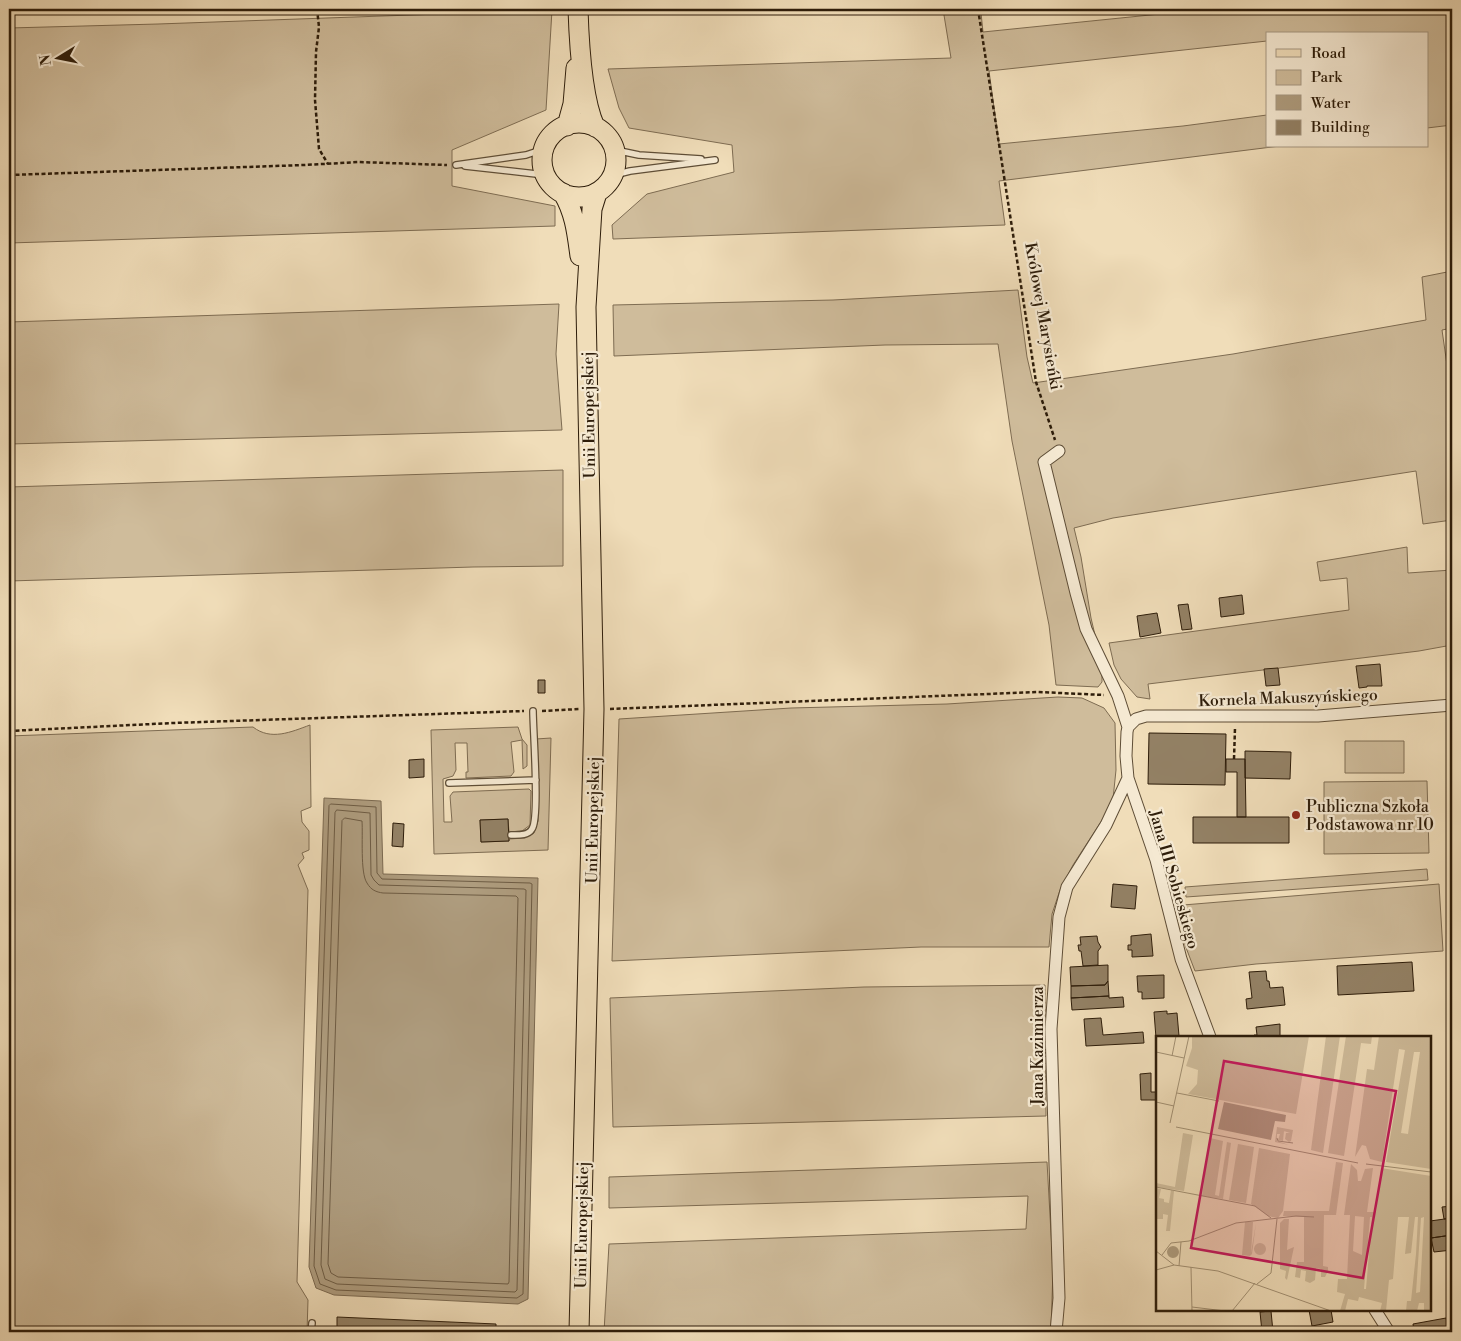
<svg xmlns="http://www.w3.org/2000/svg" width="1461" height="1341" font-family="'Libre Bodoni',serif">
<rect width="100%" height="100%" fill="#f0ddb9"/>
<filter id="stains"><feTurbulence type="fractalNoise" baseFrequency=".004" numOctaves="4"/><feColorMatrix values="0 0 0 0 .2 0 0 0 0 .09 0 0 0 0 .02 0 0 0 .5 -.17"/></filter>
<radialGradient id="worn" r=".72"><stop offset=".6" stop-color="#630" stop-opacity="0"/><stop offset="1" stop-color="#630" stop-opacity=".3"/></radialGradient>
<path fill="#cfbc9b" stroke="#7e6c52" d="M943,9H1029L981,13L983,32L1209,9H1452V125L1427,128V34H1267V41L989,71L999,144L1183,126L1267,115V146H1280L999,181L1005,225L613,239L612,225L647,194L734,172L732,145L629,128L619,108L608,69L951,58Z
M552,10L546,110L452,150V186L555,206V226L9,243V28L158,24Z
M1452,271V328L1442,330L1448,372H1452V520L1423,524L1416,471L1113,518L1074,528L1081,557L1091,618L1102,665V682L1098,687L1056,685L1049,625L1012,441L998,344L885,345L614,356L613,305L833,300L1018,290L1027,357L1033,383L1233,354L1426,320L1422,277Z
M559,304L556,354L562,430L9,444V322Z
M563,470V566L473,567L9,581V487Z
M1407,547L1408,573L1452,570V645L1419,651L1148,684L1150,699L1137,697L1121,679L1114,665L1109,643L1349,610L1347,578L1320,581L1317,562Z
M1058,697L1082,698L1104,708L1115,723L1116,770L1113,799L1104,817L1073,865L1060,890L1052,914L1049,947H921L612,961L619,719L791,708L947,704Z
M310,725L311,807L301,811L302,822L309,831V850L302,853L304,858L298,865L308,890L297,1282L308,1300L307,1332H9V736L253,727C271,741 291,732 310,725Z
M518,727L522,739L527,745V766L523,769L522,740L511,742L514,772L511,776L466,778V772H468L467,743H455L456,770L453,776L443,779L444,822H452L450,796L453,792L529,789L531,791L530,825L522,831L509,832L508,819L480,820L481,842L509,841V839L525,838L534,833L538,821L536,739L551,738L548,850L434,854L431,730Z
M1345,741H1404V773H1345Z
M1427,781L1429,853L1324,854V782Z
M1427,869L1428,880L1186,897L1185,887Z
M1439,884L1443,951L1256,964L1195,971L1185,945L1183,905Z
M1045,985L1046,1116L613,1127L610,998L864,987Z
M1047,1162L1053,1269L1051,1332H604L609,1244L1026,1229L1028,1196L609,1208V1177Z"/>
<path fill="#ae9c7e" stroke="#7b6950" d="M324,798L381,801L383,874L538,878L528,1299L518,1304L334,1295L316,1288L309,1267Z"/>
<g fill="none" stroke-linecap="round" stroke-linejoin="round">
<path stroke="#6e5c44" stroke-width="1" d="M331,804L376,807L377,873L382,879L530,883L532,884L523,1294L517,1298L336,1290L320,1284L314,1266L329,806Z
M337,810L370,813L371,875L374,880L379,885L524,889L526,890L517,1290L515,1292L337,1284L325,1279L321,1265L335,813Z
M345,818L362,821C363,835 360,873 367,883C371,890 376,892 383,893L516,896L518,898L509,1282L508,1284L338,1277L331,1273L328,1264L342,821Z"/>
</g>
<path fill="#938165" stroke="#2e1d0a" d="M1242,595L1244,614L1221,617L1219,598Z
M1188,604L1192,629L1182,630L1178,605Z
M1157,613L1161,633L1140,637L1137,616Z
M1380,664L1382,686H1367V687L1359,688L1356,666Z
M1278,668L1280,685L1266,686L1264,669Z
M538,680H545V693H538Z
M1149,733L1226,734L1225,785L1148,784Z
M1245,751L1291,752L1290,779L1245,778Z
M424,759V777L409,778V760Z
M1226,759H1245L1246,817H1237V772H1226Z
M1193,817H1289V843H1193Z
M508,819L509,841L481,842L480,820Z
M393,823L404,824L403,847L392,846Z
M1113,884L1137,886L1135,909L1111,907Z
M1151,934L1153,956L1132,957V950H1128V945H1131V936Z
M1097,936L1098,942L1101,947L1098,951V965L1083,966L1081,951H1079L1078,945H1081L1080,937Z
M1412,962L1414,991L1338,995L1337,966Z
M1108,965V981L1105,985L1071,986L1070,967Z
M1266,971L1267,981H1269L1270,988L1283,987L1285,1005L1247,1009L1246,999L1252,998L1249,972Z
M1164,975V998L1142,999V992H1138L1137,976Z
M1108,981L1109,996L1071,998V986L1105,985Z
M1109,996V998L1123,997L1124,1007L1072,1010L1071,998Z
M1167,1011V1014L1177,1013L1179,1036L1156,1038L1154,1012Z
M1101,1018L1103,1035L1143,1032L1144,1043L1086,1046L1084,1019Z
M1280,1024V1035L1282,1037H1254V1035H1257L1256,1027Z
M1151,1073V1092H1157V1100H1141L1140,1074Z
M1452,1206V1218L1444,1219L1442,1207Z
M1452,1218V1235L1431,1238L1430,1221Z
M1452,1235V1250L1434,1252L1431,1238Z
M1309,1310H1331L1333,1322L1312,1326Z
M1271,1311L1273,1332H1262L1260,1312Z
M337,1317L496,1324V1332H337Z
M1446,1318L1449,1332H1426V1331L1414,1332L1413,1324Z
M1357,1327L1358,1332H1333L1337,1331Z"/>
<g fill="none" stroke-linecap="round" stroke-linejoin="round">
<defs>
<path id="service" d="M615,150L639,155L701,159
M456,165L526,155L544,149
M465,166L545,175
M611,179L622,173L630,171L715,160
M449,783L536,780
M511,835C518,835 528,836 532,829C540,818 533,730 533,711
M311,1332L312,1323"/>
<path id="minor" d="M1059,451L1044,462L1076,593L1086,629L1118,696L1128,727
M1210,1037L1181,959L1156,860L1128,778L1126,756L1127,732L1128,727L1136,719L1146,716H1318L1452,705
M1375,1310L1389,1332
M1056,1332L1059,1298L1051,1029L1059,917L1067,887L1106,825L1128,778"/>
<path id="primary" d="M578,9C579,41 582,98 595,127
M542 160a37 37 0 1 1 74 0a37 37 0 1 1-74 0Z
M567,126L573,104L576,68
M563,193C575,213 577,234 580,256
M579,1332L594,709L586,307L592,209L597,193"/>
</defs>
<use href="#service" stroke="#5e4d36" stroke-width="8"/>
<use href="#minor" stroke="#5e4d36" stroke-width="13"/>
<use href="#primary" stroke="#2e1d0a" stroke-width="21"/>
<path stroke="#2e1d0a" stroke-width="2.5" stroke-dasharray="4 2.5" stroke-linecap="butt" d="M317,9L319,27L316,52L315,100L319,149L328,164
M978,9L1036,382L1055,440
M9,175L305,165L359,162L447,165
M610,709L1038,692L1104,695
M542,711L579,709
M9,731L173,723L524,711
M1234,759L1235,728"/>
<use href="#service" stroke="#f5e9d2" stroke-width="5.5"/>
<use href="#minor" stroke="#f5e9d2" stroke-width="11"/>
<use href="#primary" stroke="#f0ddb9" stroke-width="19"/>
</g>
<circle fill="#8f2418" stroke="#f5e9d2" stroke-width="2" cx="1296" cy="815" r="5"/>
<g text-anchor="middle" stroke-width="4.5" stroke-linejoin="round" paint-order="stroke">
<g font-size="16" fill="#2e1d0a" stroke="#f5e9d2">
<text transform="translate(1044 316) rotate(80)" y="6">Królowej Marysieńki</text>
<text transform="translate(588 415) rotate(-91)" y="6">Unii Europejskiej</text>
<text transform="translate(1288 697) rotate(-2)" y="6">Kornela Makuszyńskiego</text>
<text transform="translate(592 820) rotate(-89)" y="6">Unii Europejskiej</text>
<text transform="translate(1175 879) rotate(74)" y="6">Jana III Sobieskiego</text>
<text transform="translate(1037 1046) rotate(-90)" y="6">Jana Kazimierza</text>
<text transform="translate(581 1225) rotate(-89)" y="6">Unii Europejskiej</text>
</g>
<g font-size="16" fill="#2e1d0a" stroke="#f5e9d2" text-anchor="start">
<text x="1306" y="812">Publiczna Szkoła<tspan x="1306" dy="18">Podstawowa nr 10</tspan></text>
</g>
</g>
<g transform="translate(1156 1036)">
<rect width="275" height="275" fill="#f0ddb9"/>
<path d="M36,0H153L140,78L32,58L41,48L42,34L30,30L36,12ZM170,0H184L167,117L155,114ZM190,0H216L215,8L205,7L188,120L172,117ZM223,0H275V133L230,126L249,14L243,13L226,126L214,123L210,110L206,109L199,121L211,33L218,34ZM258,16H264L252,98L245,97ZM121,91L137,94L135,105L133,106L129,103L130,97H134L125,94L128,95L127,105L122,104L124,98H121V105L133,109L119,106ZM27,97L37,99L28,155L0,151V147L19,151ZM54,102L67,105L59,159L63,160L71,106L75,107L67,163L46,160ZM82,108L98,111L90,167L73,164ZM103,112L134,118L127,175L122,182L112,180L95,168ZM180,126L187,127L180,179H168L167,230L172,231V235L169,241H165V233L160,232L159,244L154,247L149,245L150,235L145,234L144,242L139,241L141,226H148V181L127,180L128,175H173ZM195,128L201,134L202,145H205L209,133L217,132L211,176H220L225,132L275,140V275H268V267H263L261,275H250L251,265H255L260,218L262,181H259L255,217L249,218L253,181H242L237,243L233,244L230,275H224L226,267L203,261L202,265L192,263L189,275H184L189,258L181,256L182,243H191L194,179H188ZM199,180L208,181L206,219L197,215ZM214,181H216L210,253H208ZM268,181L264,256L260,257L265,182ZM0,152L5,153L3,162L8,163V166L13,167L15,154L18,155L14,195H10L12,179L7,178V183H0ZM128,183H133L131,214L138,211L131,244L129,242L130,235L124,233V187ZM89,186H97L95,217L100,187L96,218L94,220L86,219ZM98 213a6 6 0 1 1 12 0a6 6 0 1 1-12 0Z" fill="#cfbc9b" fill-rule="evenodd"/>
<path d="M68,66L130,79L129,86L119,85L115,104L62,93ZM11 216a6 6 0 1 1 12 0a6 6 0 1 1-12 0Z" fill="#ae9c7e"/>
<path fill="none" stroke="#a29073" stroke-width="1" d="M0,16L28,22M16,20L20,0M21,57L63,65M0,66L18,70M14,87L33,0M20,91L202,127M121,102L122,105L137,107M210,128L275,136M0,151L99,170L115,182M0,215L18,229M6,219L15,207L33,205L80,187L140,180L158,181M23,230L25,206M35,231L36,275M0,234L18,229L62,235L175,275M101,248L115,237L121,183M36,271L69,275M76,275L99,247"/>
<path fill="#c2185b" fill-opacity="0.15" stroke="#c2185b" stroke-width="2.5" d="M68,25L240,55L207,242L35,212Z"/>
<rect width="275" height="275" fill="none" stroke="#2e1d0a" stroke-width="2.5"/>
</g>
<rect width="1461" height="1341" fill="none" stroke="#f0ddb9" stroke-width="30"/>
<rect x="10" y="10" width="1441" height="1321" fill="none" stroke="#2e1d0a" stroke-width="2.5"/>
<rect x="15" y="15" width="1431" height="1311" fill="none" stroke="#2e1d0a"/>
<rect x="1266" y="32" width="162" height="115" fill="#f5e9d2" stroke="#a59782"/>
<rect x="1276" y="49" width="25" height="8" fill="#f0ddb9" stroke="#a59782"/>
<text x="1311" y="58" font-size="15" fill="#2e1d0a">Road</text>
<rect x="1276" y="70" width="25" height="15" fill="#cfbc9b" stroke="#a59782"/>
<text x="1311" y="82" font-size="15" fill="#2e1d0a">Park</text>
<rect x="1276" y="95" width="25" height="15" fill="#ae9c7e" stroke="#a59782"/>
<text x="1311" y="108" font-size="15" fill="#2e1d0a">Water</text>
<rect x="1276" y="120" width="25" height="15" fill="#938165" stroke="#a59782"/>
<text x="1311" y="132" font-size="15" fill="#2e1d0a">Building</text>
<g transform="translate(58 58) rotate(260)" stroke="#f5e9d2" stroke-width="4" paint-order="stroke">
<path d="M0-4L9 19L0 12L-9 19Z" fill="#2e1d0a"/>
<text y="-8" font-size="14" font-weight="bold" text-anchor="middle" fill="#2e1d0a">N</text>
</g>
<rect width="100%" height="100%" filter="url(#stains)"/>
<rect width="100%" height="100%" fill="url(#worn)"/>
</svg>
